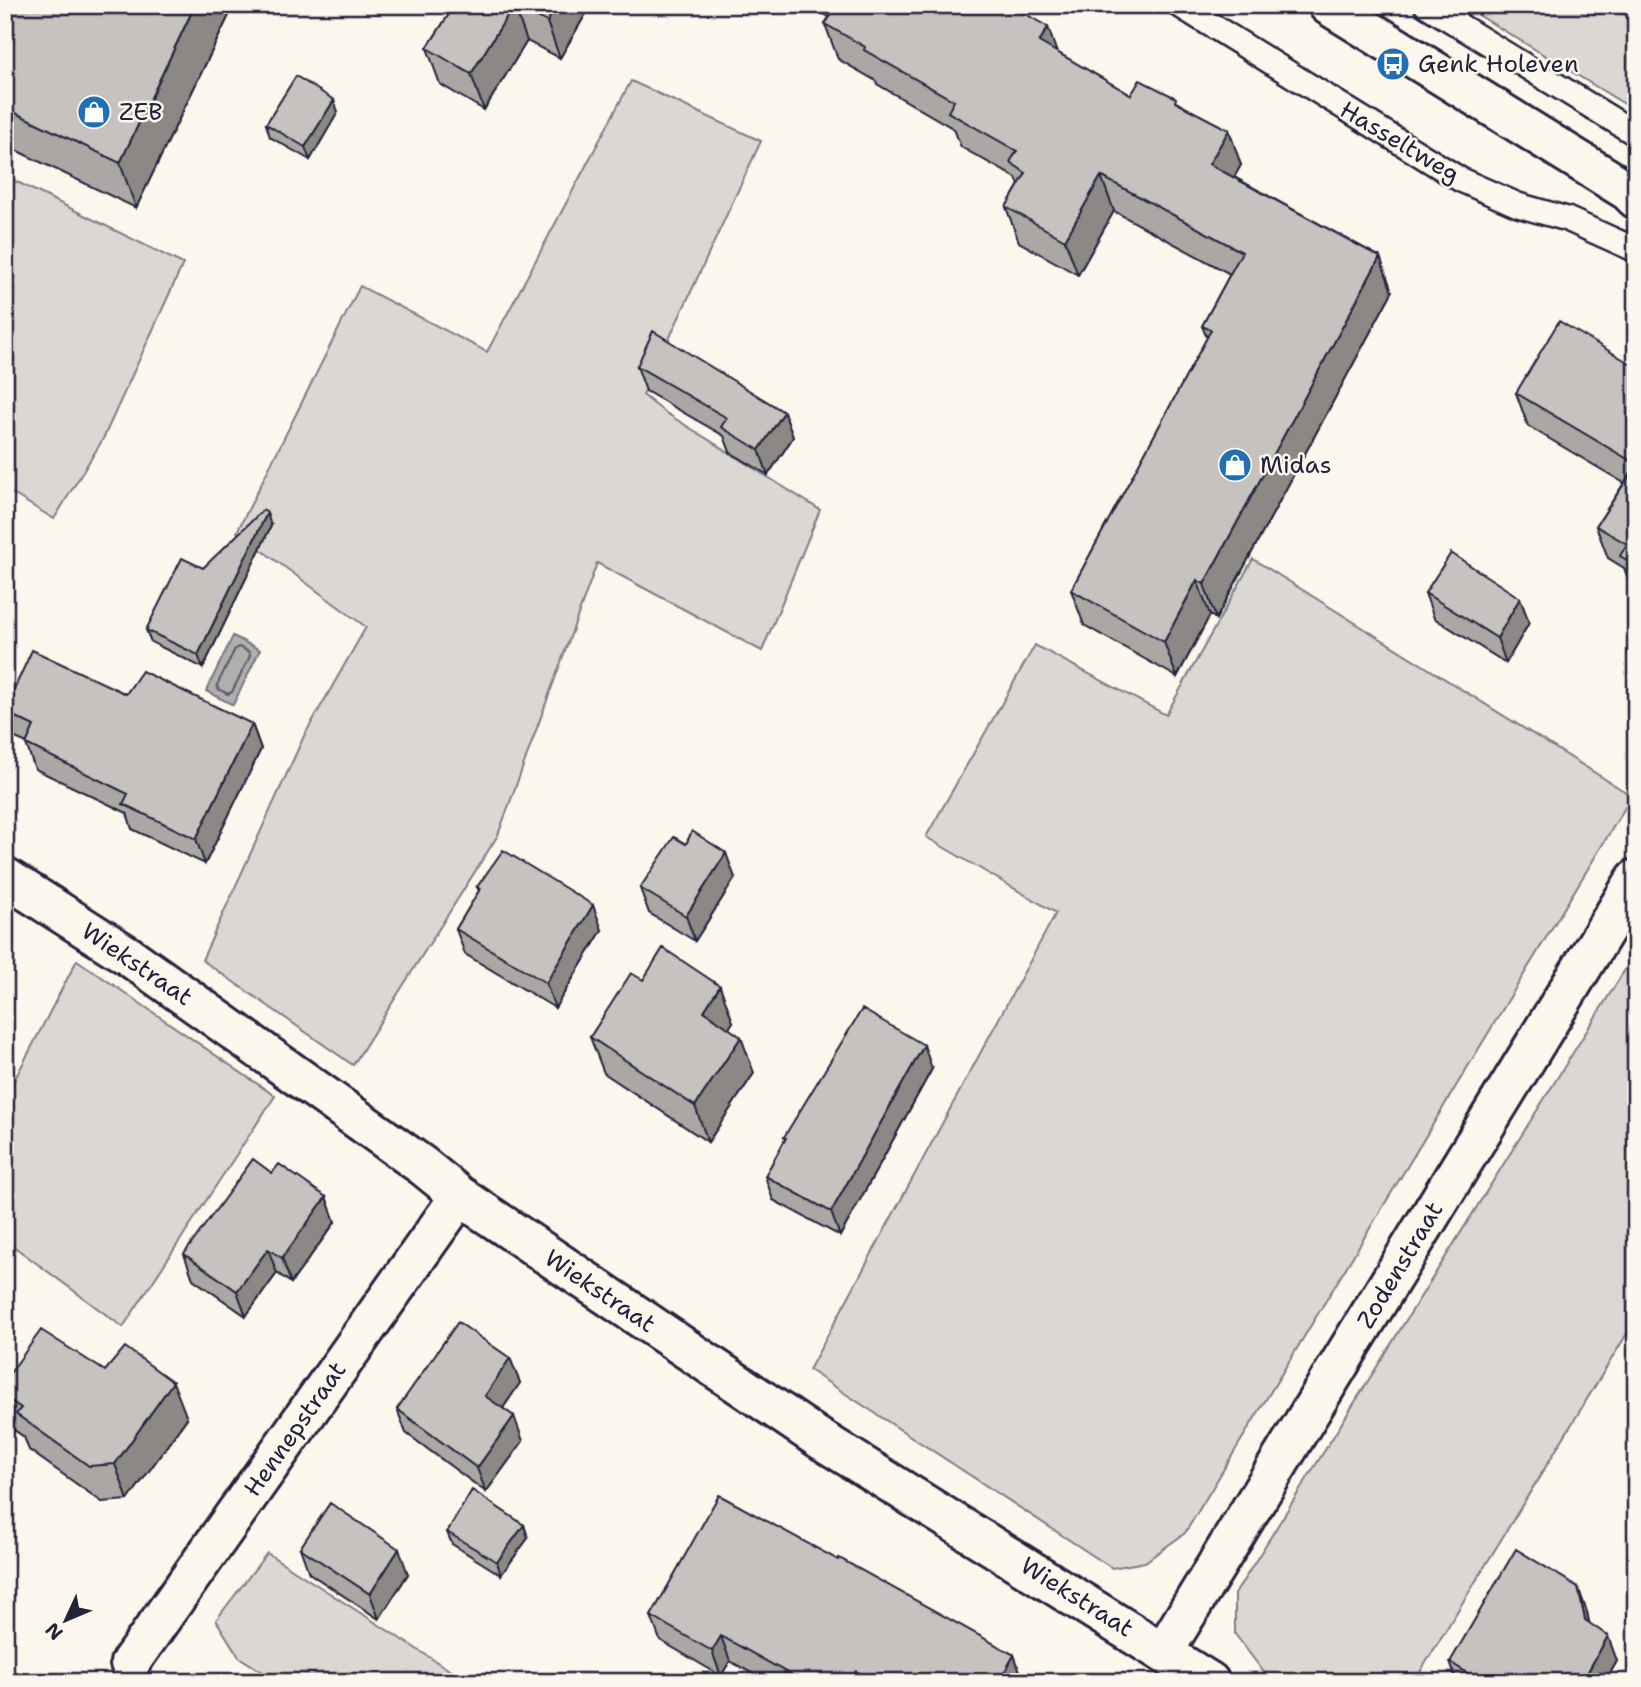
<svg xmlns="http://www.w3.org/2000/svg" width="1641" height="1687" font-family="'Shantell Sans',sans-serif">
<rect width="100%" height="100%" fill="#fbf7ec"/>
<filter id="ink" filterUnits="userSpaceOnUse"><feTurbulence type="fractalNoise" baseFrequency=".0143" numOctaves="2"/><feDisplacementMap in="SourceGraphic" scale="14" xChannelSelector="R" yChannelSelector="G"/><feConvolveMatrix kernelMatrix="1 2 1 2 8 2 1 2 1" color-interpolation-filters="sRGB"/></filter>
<g filter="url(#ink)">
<path fill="#dbd8d3" stroke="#7e7d87" stroke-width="2" d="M1462,5H1608L1636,22V111Z
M631,81L761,141L643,395L663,411L820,510L762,651L597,563L498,835L353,1065L202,960L304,736L366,627L237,532L360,286L487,352Z
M5,176L183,264L103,439L54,519L5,489Z
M1253,559L1632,796L1185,1533L1145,1562L1112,1568L809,1370L1056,913L926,837L1035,645L1166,715Z
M1636,952V1319L1414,1682H1275L1269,1679L1235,1634V1594Z
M77,960L275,1096L123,1327L5,1240V1098Z
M267,1553L468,1682H278L239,1657L216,1620Z"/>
<path fill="#b1aeb0" stroke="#787681" stroke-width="2" d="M233,636L260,650L233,705L206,691Z"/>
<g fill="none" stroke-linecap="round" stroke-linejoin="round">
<path stroke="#5b5a6a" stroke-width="2" d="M239,647L249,652L250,656L232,692L228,694L218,689L217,685L235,649Z"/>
<defs>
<path id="service" d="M1179,5L1461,180L1518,205L1567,219L1636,250
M1426,5L1636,134"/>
<path id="minor" d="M5,877L130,957L423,1166L460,1196L820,1439L1210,1682
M1164,1651L1636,879
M130,1663L460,1196"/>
<path id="primary" d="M1328,5L1628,191L1636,199"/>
</defs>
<use href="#service" stroke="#22223b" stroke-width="28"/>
<use href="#minor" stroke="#22223b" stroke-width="44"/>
<use href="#primary" stroke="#22223b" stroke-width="44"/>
<use href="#service" stroke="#fbf7ec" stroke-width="23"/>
<use href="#minor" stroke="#fbf7ec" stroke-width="38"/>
<use href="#primary" stroke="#fbf7ec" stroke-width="38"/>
</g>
<path fill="#aaa7a5" stroke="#22223b" stroke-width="2" d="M5,5H234L136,208L5,145Z
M455,5H591L560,58L527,41L484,110L440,84L427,48Z
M808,5H1010L1057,52L1131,95L1178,103L1241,165L1234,177L1380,257L1392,292L1216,619L1210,615L1177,677L1084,625L1071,590L1207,338L1202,326L1230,274L1114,211L1078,275L1019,242L1006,207L1019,185L1016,178L961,147L954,129L877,84L876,81L838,59L825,24L829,17Z
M338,112L310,160L270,137L266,124Z
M637,366L784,412L793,437L768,475L730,452L724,436L646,391Z
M1636,367V591L1632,589L1624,568L1608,558L1596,526L1624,483L1528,426L1516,393Z
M271,526L203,668L151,642L146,630L203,568Z
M1425,593L1520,598L1529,623L1506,663L1434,618Z
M126,694L252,724L261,749L205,864L132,829L127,813L35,769L26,744L27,743L13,737L5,715V709Z
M735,878L695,941L649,913L640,888Z
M477,887L602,930L555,1008L465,954L456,929L479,891Z
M643,980L733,1022L729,1028L754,1073L708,1142L604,1073L590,1037Z
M932,1069L840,1236L773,1200L765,1176L785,1140L784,1137Z
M272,1173L326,1197L335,1222L291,1283L277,1273L246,1316L193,1279L184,1254Z
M510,1358L520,1383L503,1408L523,1441L486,1492L406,1433L397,1409Z
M105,1371L187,1418L128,1500L102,1502L29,1450L24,1437L10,1427L5,1413V1380Z
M524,1525L528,1538L501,1575L452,1544L447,1532Z
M300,1548L408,1574L379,1619L309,1573Z
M838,1560L1014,1655L1023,1680L1022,1682H768L730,1661L721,1676L660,1640L651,1616Z
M1587,1612L1589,1623L1617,1661L1605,1682H1457L1450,1662Z"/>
<path fill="#8b8886" stroke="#22223b" stroke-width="2" d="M195,5H234L136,208L120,163Z
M514,5L527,41L484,110L471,74Z
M557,5H591L560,58L547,22Z
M1048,27L1060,62L1039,42Z
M334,100L338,112L310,160L305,147Z
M1229,130L1241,165L1222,199L1209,164Z
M1101,176L1114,211L1078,275L1065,240Z
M1380,257L1392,292L1216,619L1204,584Z
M784,412L793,437L768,475L759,450Z
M267,513L271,526L203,668L198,655Z
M1197,580L1210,615L1177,677L1164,642Z
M1520,598L1529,623L1506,663L1497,638Z
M252,724L261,749L205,864L196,839Z
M726,853L735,878L695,941L686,916Z
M593,905L602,930L555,1008L546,983Z
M720,986L733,1022L717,1047L704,1011Z
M741,1037L754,1073L708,1142L695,1106Z
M924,1045L932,1069L840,1236L831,1212Z
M326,1197L335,1222L291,1283L282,1258Z
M268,1249L277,1273L246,1316L237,1291Z
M510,1358L520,1383L494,1421L485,1396Z
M173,1382L187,1418L128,1500L115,1464Z
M514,1416L523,1441L486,1492L477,1468Z
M524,1525L528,1538L501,1575L497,1562Z
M399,1549L408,1574L379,1619L370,1594Z
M1578,1587L1587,1612L1594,1645L1585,1620Z
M721,1636L730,1661L721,1676L712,1651Z
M1608,1636L1617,1661L1605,1682H1582Z
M1014,1655L1023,1680L1022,1682H999Z
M856,1671L860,1682H850Z"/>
<path fill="#c6c2c0" stroke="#22223b" stroke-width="2" d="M5,5H195L120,163L5,108Z
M455,5H514L471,74L427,48Z
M515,5H557L547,22Z
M831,5H1010L1048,27L1039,42L1131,95L1140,80L1176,98L1175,102L1229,130L1209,164L1380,257L1204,584L1197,580L1164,642L1071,590L1211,330L1202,326L1242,252L1101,176L1065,240L1006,207L1026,173L1010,162L1017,151L948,112L954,101L864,50L865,47L825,24L833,11L829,9Z
M296,76L334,100L305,147L266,124Z
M1559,321L1636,367V464L1516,393Z
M653,331L784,412L759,450L721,427L727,418L637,366Z
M1636,466V565L1620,556L1627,544L1596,526Z
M263,510L267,513L198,655L146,630L182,558L203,568Z
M1451,553L1520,598L1497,638L1425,593Z
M32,650L126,694L142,671L252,724L196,839L123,804L128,794L26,744L34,726L5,712V709Z
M692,831L726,853L686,916L640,888L674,837L686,844Z
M503,850L593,905L546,983L456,929L480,889L477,887Z
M663,948L720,986L704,1011L741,1037L695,1106L590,1037L631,973L643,980Z
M862,1009L924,1045L831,1212L765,1176L786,1138L784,1137Z
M253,1159L272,1173L279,1164L326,1197L282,1258L268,1249L237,1291L184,1254Z
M458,1322L510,1358L485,1396L514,1416L477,1468L397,1409Z
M41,1330L105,1371L125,1347L173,1382L115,1464L89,1466L16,1414L21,1408L5,1397V1380Z
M472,1490L524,1525L497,1562L447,1532Z
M719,1495L838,1560L839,1558L1014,1655L999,1682H876L856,1671L850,1682H804L721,1636L712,1651L651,1616Z
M330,1503L399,1549L370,1594L300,1548Z
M1516,1549L1578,1587L1585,1620L1608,1636L1582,1682H1481L1450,1662Z"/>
</g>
<defs>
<symbol id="bus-disc" viewBox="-11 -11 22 22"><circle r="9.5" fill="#1f6fb2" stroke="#fbf7ec"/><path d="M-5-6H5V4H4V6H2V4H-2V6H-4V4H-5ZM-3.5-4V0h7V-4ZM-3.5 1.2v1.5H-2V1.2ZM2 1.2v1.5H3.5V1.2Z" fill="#fff"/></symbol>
<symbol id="shop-disc" viewBox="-11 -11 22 22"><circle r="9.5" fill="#1f6fb2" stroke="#fbf7ec"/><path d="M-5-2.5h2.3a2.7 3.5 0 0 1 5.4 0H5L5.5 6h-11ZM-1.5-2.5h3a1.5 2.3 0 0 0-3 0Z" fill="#fff"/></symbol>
</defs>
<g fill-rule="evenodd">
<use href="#bus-disc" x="1374" y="45" width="38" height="38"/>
<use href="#shop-disc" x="75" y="93" width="38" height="38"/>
<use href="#shop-disc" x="1216" y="446" width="38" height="38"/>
</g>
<g text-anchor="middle" stroke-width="5" stroke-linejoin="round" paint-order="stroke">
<g font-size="24" fill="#22223b" stroke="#fbf7ec" text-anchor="start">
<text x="1418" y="72">Genk Holeven</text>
<text x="119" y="120">ZEB</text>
<text x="1260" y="473">Midas</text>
</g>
<g font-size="24" fill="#22223b" stroke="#fbf7ec">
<text transform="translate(1400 142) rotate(31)" y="8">Hasseltweg</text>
<text transform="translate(137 964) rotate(34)" y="8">Wiekstraat</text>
<text transform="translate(1400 1265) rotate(-59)" y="8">Zodenstraat</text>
<text transform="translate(600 1291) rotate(34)" y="8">Wiekstraat</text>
<text transform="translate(295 1429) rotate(-55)" y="8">Hennepstraat</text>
<text transform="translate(1077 1597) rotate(32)" y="8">Wiekstraat</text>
</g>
</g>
<rect width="1641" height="1687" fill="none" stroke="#fbf7ec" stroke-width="28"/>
<rect x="14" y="14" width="1613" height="1659" fill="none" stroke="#22223b" stroke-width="2.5" filter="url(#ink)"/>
<g transform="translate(66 1620) rotate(226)" stroke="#fbf7ec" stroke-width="5" paint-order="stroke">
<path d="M0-5L12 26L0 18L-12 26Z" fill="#22223b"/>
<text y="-10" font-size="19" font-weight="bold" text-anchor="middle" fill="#22223b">N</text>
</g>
</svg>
